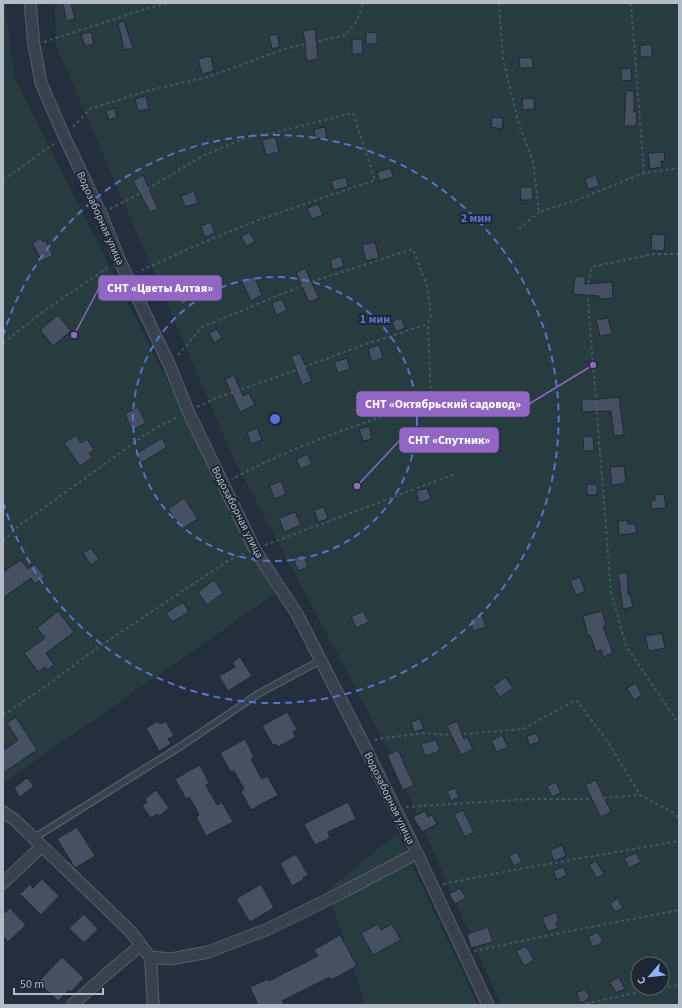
<svg xmlns="http://www.w3.org/2000/svg" width="682" height="1008" font-family="'Source Sans 3',sans-serif">
<rect width="100%" height="100%" fill="#242f3e"/>
<path fill="#263c3f" fill-rule="evenodd" d="M3,3H5L14,77L275,594L3,783Z
M55,3H679V1005H501L392,757L233,457L56,45ZM638,964H662V988H638Z
M397,833L478,1005H366L327,891Z"/>
<path fill="#455162" stroke="#1f2835" d="M63,3H71L75,19L66,21Z
M124,21L133,48L124,50L118,23Z
M315,29L318,59L307,61L305,49H306L303,31Z
M91,32L94,44L85,46L81,34Z
M366,32L377,33V44H366Z
M277,34L280,47L272,49L269,36Z
M352,39H362L363,54H352Z
M640,45H652V57H640Z
M211,56L214,71L202,74L198,59Z
M532,57L533,68H520L519,58Z
M631,68L632,80L622,81L621,69Z
M626,91H634V112L637,111L636,126H624Z
M146,96L149,109L138,111L135,99Z
M534,98L535,109L523,110L522,99Z
M114,108L117,117L109,120L106,111Z
M492,117L503,118L502,129L491,127Z
M325,127L327,138L315,139L314,129Z
M275,137L279,152L266,155L262,140Z
M664,152L665,161H661L662,167L650,169L648,153Z
M391,168L393,177L379,181L377,172Z
M143,175L158,209L150,212L133,181Z
M596,175L599,186L588,189L585,179Z
M346,177L348,187L334,190L331,181Z
M520,187H532L533,200H521Z
M194,191L198,203L185,207L181,196Z
M318,204L323,215L312,219L307,208Z
M211,222L215,233L205,237L201,226Z
M250,232L255,242L246,246L241,236Z
M652,234L665,235L664,251L651,250Z
M41,238L43,242L45,240L53,255L42,261L32,243Z
M375,242L379,258L366,261L362,245Z
M341,256L344,266L333,270L330,260Z
M305,268L319,298L309,302L296,273Z
M254,276L262,295L251,301L242,282Z
M575,276L585,277V284L612,282L613,298L600,299L599,296L573,294Z
M180,279L191,299L182,305L171,283Z
M282,299L287,310L276,315L272,303Z
M58,315L71,331L53,346L40,330Z
M402,318L405,328L396,332L392,321Z
M608,318L612,334L600,336L596,320Z
M217,329L222,338L214,343L209,333Z
M379,345L383,358L372,362L368,349Z
M300,353L312,381L302,385L291,356Z
M347,358L350,369L338,373L334,362Z
M234,375L243,396L249,393L255,405L240,412L225,379Z
M619,397L624,435L614,436L611,411L582,412V399H591V400Z
M138,407L146,423L132,430L125,414Z
M369,426L372,439L363,441L359,429Z
M257,428L262,440L251,444L247,432Z
M76,435L81,443L87,439L94,450L89,453L92,458L80,466L64,443Z
M593,436L594,451H584L583,437Z
M162,438L167,447L141,463L136,454Z
M307,454L312,464L301,469L296,459Z
M624,466L626,483L612,485L610,467Z
M281,481L286,494L275,499L269,486Z
M587,484L597,485V495H587Z
M427,488L431,499L419,503L416,491Z
M664,494L666,508L652,509L651,501L655,500V495Z
M184,498L198,519L182,529L168,509Z
M324,507L328,519L318,522L314,510Z
M295,512L301,525L284,532L279,518Z
M627,520L628,524H635L637,533L619,535L618,521Z
M91,548L99,559L91,565L83,553Z
M303,554L308,567L298,571L293,558Z
M21,560L28,569L35,564L45,577L35,584L31,578L3,598V572Z
M618,573H627L628,595L630,594L633,607L623,609Z
M580,577L585,591L576,595L570,581Z
M214,580L223,593L207,605L198,592Z
M183,602L189,612L172,622L166,613Z
M58,611L74,632L46,653L54,665L47,670L45,667L38,672L24,653L45,638L37,628Z
M363,611L369,622L356,628L351,617Z
M602,611L606,625L603,626L613,653L603,657L601,650L596,652L590,635L588,636L583,616Z
M482,615L486,627L473,631L470,619Z
M662,633L665,648L649,651L645,636Z
M240,657L252,676L228,691L219,676L235,667L232,662Z
M505,677L513,688L500,697L493,687Z
M636,683L642,695L634,700L627,688Z
M287,712L297,729L293,732L296,737L278,747L276,744L273,745L262,726Z
M16,717L37,750L3,773V751L18,740L7,723Z
M420,719L424,729L414,732L411,722Z
M158,721L160,724L166,721L174,736L168,739L171,744L159,751L146,728Z
M457,721L464,739L467,737L473,749L461,755L447,726Z
M537,733L540,742L529,745L527,736Z
M502,735L508,747L497,752L491,741Z
M245,739L254,757L251,759L260,776L262,779L267,776L278,795L251,810L241,791L244,789L234,771L231,772L220,753Z
M436,740L440,751L425,756L421,744Z
M398,750L414,785L403,790L387,755Z
M200,765L209,783L206,785L217,805L222,802L233,822L206,836L196,817L199,815L195,807L189,797L186,799L175,779Z
M27,778L34,786L20,797L14,788Z
M596,780L611,812L601,817L585,785Z
M556,782L561,793L552,797L547,786Z
M455,788L459,797L451,801L447,791Z
M156,790L169,808L159,816L157,814L151,818L142,806L147,802L145,799Z
M348,802L356,819L328,832L330,838L315,845L304,824Z
M463,810L474,832L465,837L454,814Z
M425,811L428,817L432,815L437,824L422,832L413,817Z
M77,827L95,856L75,868L57,839Z
M562,845L566,856L554,861L550,850Z
M517,852L522,862L514,866L509,856Z
M636,853L641,862L629,868L624,858Z
M296,854L308,875L303,878L304,879L292,886L280,863Z
M596,861L604,874L597,878L589,865Z
M563,867L567,875L557,880L553,871Z
M42,879L59,896L41,915L18,892H22L30,884L33,888Z
M261,884L274,908L250,922L236,899Z
M460,888L466,898L455,904L449,894Z
M618,898L623,908L615,912L610,903Z
M10,908L26,925L8,942L3,936V914Z
M556,912L559,921L556,922L558,928L548,932L542,918Z
M84,914L98,929L84,943L69,928Z
M378,924L381,930L392,924L401,940L373,955L361,933Z
M488,927L493,942L471,948L467,934Z
M598,932L603,942L593,947L588,937Z
M340,935L357,966L331,980L330,977L282,1001L284,1005H258L250,987L268,979L269,981L318,956L314,950Z
M526,946L534,960L524,966L516,951Z
M62,957L84,978L71,992L69,990L58,1001L38,982Z
M619,977L625,989L616,993L610,982Z
M585,989L590,998L581,1003L576,993Z"/>
<g fill="none" stroke-linecap="round" stroke-linejoin="round">
<defs>
<path id="lane" d="M34,838L181,746L258,694L321,660"/>
<path id="street" d="M30,3L34,45L41,83L64,136L101,214L119,259L169,364L188,411L255,550L297,614L365,747L417,853L488,1005
M3,812L15,820L130,931L150,957L151,966L153,1001L154,1005
M3,883L41,847
M150,957L171,959L208,952L268,929L343,892L417,853
M72,1005L110,971L140,946"/>
</defs>
<use href="#lane" stroke="#565f6c" stroke-width="8"/>
<use href="#street" stroke="#565f6c" stroke-width="13"/>
<path stroke="#44595c" stroke-width="2" stroke-dasharray="3 3" stroke-linecap="butt" d="M499,3L503,59L519,125L533,161L539,212L574,201L644,173L679,168
M631,3L644,173
M44,42L148,8L169,3
M73,127L90,109L146,91L208,77L284,49L346,35L357,21L363,3
M3,180L55,143
M110,209L146,190L202,156L248,137L277,132L353,113L375,180L258,220L195,246L138,272
M519,229L539,212
M679,254H653L592,267L587,288L611,592L626,646L679,724
M3,343L44,311L110,266
M178,355L202,327L311,282L413,249L427,286L431,315L428,324L431,400C363,423 295,445 232,479
M197,407L216,398L299,369L360,346L428,324
M3,541L20,525L149,432L179,416
M265,545L455,474
M3,715L42,689L100,646L229,560L244,554
M375,741L377,739L424,733L451,735L523,729L576,700L608,742L640,795L674,813L679,819
M406,807L530,799H593L640,795
M443,884L519,869L679,841
M474,951L560,933L679,910
M580,1005L649,990L679,985"/>
<use href="#lane" stroke="#38414e" stroke-width="5.5"/>
<use href="#street" stroke="#38414e" stroke-width="11"/>
</g>
<g fill="none" stroke="#5274d3" stroke-width="2" stroke-dasharray="7 5">
<circle cx="275" cy="419" r="142"/>
<path d="M3 336A284 284 0 1 1 3 502"/>
</g>
<g text-anchor="middle" stroke-width="4" stroke-linejoin="round" paint-order="stroke">
<g font-size="11" fill="#b4bcc9" stroke="#1d2633">
<text transform="translate(101 218) rotate(66)" y="4">Водозаборная улица</text>
<text transform="translate(238 512) rotate(63)" y="4">Водозаборная улица</text>
<text transform="translate(390 798) rotate(64)" y="4">Водозаборная улица</text>
</g>
</g>
<circle cx="275" cy="419" r="6" fill="#5274d3" stroke="#1d2633" stroke-width="2"/>
<g font-size="12" text-anchor="middle" font-weight="bold" fill="#5274d3" stroke="#1d2633" stroke-width="4" stroke-linejoin="round" paint-order="stroke">
<text x="476" y="222">2 мин</text>
<text x="375" y="323">1 мин</text>
</g>
<path fill="none" stroke="#9266c3" stroke-width="1.5" d="M74 335L99 288M593 365L529 404M357 486L400 440"/>
<g fill="#9266c3" stroke="#1d2633" stroke-width="1.5">
<circle cx="74" cy="335" r="4"/>
<circle cx="593" cy="365" r="4"/>
<circle cx="357" cy="486" r="4"/>
</g>
<g fill="#9266c3" stroke="#9266c3" stroke-width="1.5">
<rect x="99" y="276" width="122" height="24" rx="4"/>
<rect x="357" y="392" width="172" height="24" rx="4"/>
<rect x="400" y="428" width="98" height="24" rx="4"/>
</g>
<g font-size="12" text-anchor="middle" font-weight="bold" fill="#fff">
<text x="160" y="292">СНТ «Цветы Алтая»</text>
<text x="443" y="408">СНТ «Октябрьский садовод»</text>
<text x="449" y="444">СНТ «Спутник»</text>
</g>
<rect width="682" height="1008" fill="none" stroke="#b4bcc9" stroke-width="8"/>
<g transform="translate(650 976) rotate(242)"><circle r="19" fill="#1d2633" stroke="#59626f"/>
<path d="M0-3L7 15L0 10L-7 15Z" fill="#8ab4f8"/>
<text y="-6" font-size="11" font-weight="bold" text-anchor="middle" fill="#b4bcc9">С</text>
</g>
<path d="M14 988v6h89v-6" fill="none" stroke="#b4bcc9" stroke-width="2"/>
<text x="20" y="988" font-size="12" fill="#b4bcc9" stroke="#1d2633" stroke-width="3" paint-order="stroke">50 m</text>
</svg>
